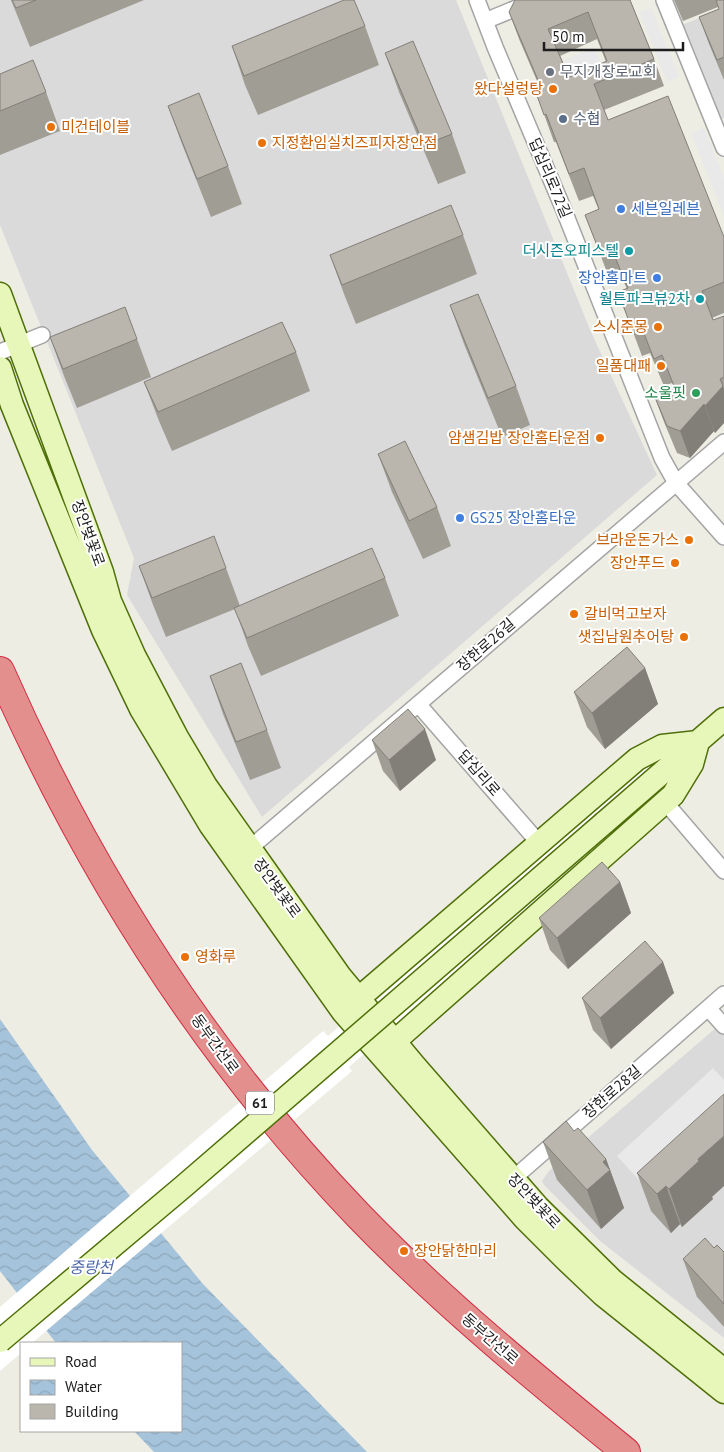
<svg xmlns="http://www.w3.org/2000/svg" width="724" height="1452" font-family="'PT Sans','Noto Sans KR',sans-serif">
<defs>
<pattern id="water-waves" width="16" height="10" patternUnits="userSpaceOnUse" patternTransform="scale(1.25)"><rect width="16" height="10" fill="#a5c3da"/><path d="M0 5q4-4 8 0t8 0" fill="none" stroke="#8ea7bb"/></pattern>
</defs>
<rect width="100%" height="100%" fill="#eeede3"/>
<path fill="#dbdada" d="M0,0H456L591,332L657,475L262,817L127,595L134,558L0,225Z
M724,8V118L720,120L682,25Z
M724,1021V1338L600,1241L544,1185L542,1181L549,1171Z"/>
<path fill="#e9e9e9" d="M651,8L679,77L667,82L639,12Z
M594,47L610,83L579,96L564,60Z
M704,128L724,178V217L691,133Z
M713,1068L724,1080V1119L647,1189L617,1156Z"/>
<path fill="url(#water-waves)" d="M0,1019L92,1150L203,1284L367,1452H154L134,1431H181V1343H56L0,1271Z"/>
<path fill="#fff" d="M653,757L677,785L349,1067L352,1071L32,1343H21V1353L0,1371V1307L323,1031L328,1036Z"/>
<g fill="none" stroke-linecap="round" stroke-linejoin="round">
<defs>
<path id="street" d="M477,0L495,47L563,208L662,458L676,483L724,537
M664,0L724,148
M485,21L536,0
M0,352L42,335
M418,704L539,843
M665,802L724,871
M249,849L724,442
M708,1008L724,1026
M507,1184L724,994"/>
<path id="secondary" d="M0,294L102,572L110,601L134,655L177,737L206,786L340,976L415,1066L538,1207L612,1280L724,1370
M0,368L12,405L103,630L141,709L211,826L343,1012L525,1219L564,1258L603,1295L724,1392
M604,823L724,719
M359,998L637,759L662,746L698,742L692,764L673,795L395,1041"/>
<path id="highway" d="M0,671C88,871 207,1058 359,1216C442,1302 534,1377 626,1452"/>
</defs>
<use href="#street" stroke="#a4a4a4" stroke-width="18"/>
<use href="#secondary" stroke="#4f6f09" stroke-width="25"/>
<use href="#highway" stroke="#d12b42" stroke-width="30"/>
<use href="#street" stroke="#fff" stroke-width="15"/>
<use href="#secondary" stroke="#e7f7b9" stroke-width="22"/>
<use href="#highway" stroke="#e28f8e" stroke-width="28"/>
<defs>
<path id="secondary-bridge" d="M0,1341L184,1186L604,823"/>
</defs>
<use href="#secondary-bridge" stroke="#4f6f09" stroke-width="25" stroke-linecap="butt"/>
<use href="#secondary-bridge" stroke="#e7f7b9" stroke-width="22"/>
</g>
<path fill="#a09d95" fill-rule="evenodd" d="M11,0H144L30,47Z
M630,0L654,59L664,86L604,110L608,120L724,237V313L712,318L713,320L724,316V423L715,433L714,431L690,458L677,453L664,422L654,395L674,386L672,383L664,386L650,353L642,356L618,292L627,289L621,276L610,280L585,215L599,210L593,196L579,201L556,142H554L545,117L535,90L540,88L519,39L509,12ZM597,39L606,62L569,77L560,56Z
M674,0H724V80L709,44L699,17L719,9L718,7L683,21Z
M365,26L379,65L258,115L245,85L232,46Z
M385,53L452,134L466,173L438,184L399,92Z
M0,74L46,92L60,131L0,155Z
M168,106L228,166L242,204L211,217L182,144Z
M463,235L477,274L356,324L344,294L330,255Z
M450,305L516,386L530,425L502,437L464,344Z
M50,337L137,339L151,377L77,408L64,376Z
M296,352L310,391L172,451L159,421L144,382Z
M378,454L437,507L451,546L423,559L392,492Z
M139,566L226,568L240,606L385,578L399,616L261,676L248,646L235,609L166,637L153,605Z
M645,668L658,704L605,749L587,727L574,692Z
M210,676L267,730L281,768L250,780L223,714Z
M372,740L436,760L400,791L383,771Z
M620,882L631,913L568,969L550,950L539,918Z
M663,962L674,993L611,1049L593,1030L582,998Z
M574,1131L606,1159L624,1208L601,1229L557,1180L543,1142Z
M637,1173L712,1197L713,1199L682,1227L680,1224L671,1233L651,1211Z
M714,1248L724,1252V1327L697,1297L683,1259Z"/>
<path fill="#827f79" d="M723,386L724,389V423L715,433L705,406Z
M704,404L714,431L690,458L680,431Z
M645,668L658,704L605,749L592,713Z
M425,729L436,760L400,791L389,760Z
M620,882L631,913L568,969L557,938Z
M663,962L674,993L611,1049L600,1018Z
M724,1136V1186L712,1197L713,1199L682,1227L669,1189L698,1159Z
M606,1159L624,1208L601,1229L587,1190L603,1162Z
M666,1186L680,1224L671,1233L657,1194Z"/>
<path fill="#bab6ad" stroke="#827f79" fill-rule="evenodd" d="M12,0H36L16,8Z
M344,0H354L365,26L244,76L232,46Z
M515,0H630L654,59L594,84L608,120L668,96L724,237V282L702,291L713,320L724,316V377L720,379L723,386L705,406L704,404L680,431L667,426L654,395L674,386L662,355L654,359L641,326L632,329L618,292L628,288L617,262L612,249L600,253L585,215L599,209L584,168L569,174L546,114L544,115L535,90L541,87L509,12ZM588,12L607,61L569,77L548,29Z
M716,0H724V57L717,60L699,17L719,9Z
M413,41L452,134L424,145L385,53Z
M33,60L46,92L0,111V74Z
M199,93L228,166L197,179L168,106Z
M451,205L463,235L342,285L330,255Z
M478,294L516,386L488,398L450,305Z
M125,307L137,339L63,369L50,337Z
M282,322L296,352L158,412L144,382Z
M405,441L437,507L409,521L378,454Z
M214,536L226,568L152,598L139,566Z
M372,548L385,578L247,638L234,608Z
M627,647L645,668L592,713L574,692Z
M241,663L267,730L236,742L210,676Z
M408,709L425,729L389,760L372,740Z
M602,862L620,882L557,938L539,918Z
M645,941L663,962L600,1018L582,998Z
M724,1094V1136L698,1159L699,1161L669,1189L666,1186L657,1194L637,1173Z
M566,1121L574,1131L578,1128L606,1159L603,1162L610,1170L587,1190L543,1142Z
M705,1238L714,1248L717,1245L724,1252V1304L683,1259Z"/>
<circle fill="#6b7280" stroke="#fff" stroke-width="2" cx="550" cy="72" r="5"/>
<g fill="#e8710a" stroke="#fff" stroke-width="2">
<circle cx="553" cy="89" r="5"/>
<circle cx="51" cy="127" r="5"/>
<circle cx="262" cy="143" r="5"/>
<circle cx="658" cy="327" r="5"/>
<circle cx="661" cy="366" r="5"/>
<circle cx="600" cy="438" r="5"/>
<circle cx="689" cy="540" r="5"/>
<circle cx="675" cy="563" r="5"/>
<circle cx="574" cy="614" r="5"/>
<circle cx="684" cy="637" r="5"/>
<circle cx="185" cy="957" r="5"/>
<circle cx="404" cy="1251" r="5"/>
</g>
<circle fill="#5c6f8a" stroke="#fff" stroke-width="2" cx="563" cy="119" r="5"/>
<g fill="#3f7fe0" stroke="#fff" stroke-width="2">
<circle cx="621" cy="209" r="5"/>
<circle cx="657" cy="278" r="5"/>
<circle cx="460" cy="518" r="5"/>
</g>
<g fill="#0f9aa8" stroke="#fff" stroke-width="2">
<circle cx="629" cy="251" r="5"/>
<circle cx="700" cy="299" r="5"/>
</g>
<circle fill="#2e9e5b" stroke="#fff" stroke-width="2" cx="696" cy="393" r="5"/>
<g text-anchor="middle" stroke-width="4" stroke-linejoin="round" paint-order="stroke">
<rect fill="#fff" stroke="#616161" stroke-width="1" x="246" y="1091.5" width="28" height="23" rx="4"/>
<g font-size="14" font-weight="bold" fill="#1d1d1d">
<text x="260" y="1108">61</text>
</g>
<g font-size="15" fill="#5b616d" stroke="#fff" text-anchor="start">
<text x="560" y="77">무지개장로교회</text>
</g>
<g font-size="15" fill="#c56008" stroke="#fff" text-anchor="end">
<text x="543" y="94">왔다설렁탕</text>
<text x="61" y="132" text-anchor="start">미건테이블</text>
<text x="272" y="148" text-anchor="start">지정환임실치즈피자장안점</text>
<text x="648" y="332">스시준몽</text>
<text x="651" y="371">일품대패</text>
<text x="590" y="443">얌샘김밥 장안홈타운점</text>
<text x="679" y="545">브라운돈가스</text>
<text x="665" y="568">장안푸드</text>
<text x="584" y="619" text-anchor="start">갈비먹고보자</text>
<text x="674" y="642">샛집남원추어탕</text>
<text x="195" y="962" text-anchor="start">영화루</text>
<text x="414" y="1256" text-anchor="start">장안닭한마리</text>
</g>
<g font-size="15" fill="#4e5e75" stroke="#fff" text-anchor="start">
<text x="573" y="124">수협</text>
</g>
<g font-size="15" fill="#1d1d1d" stroke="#fff">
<text transform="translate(550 178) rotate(67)" y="5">답십리로72길</text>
<text transform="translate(88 533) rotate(70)" y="5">장안벚꽃로</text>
<text transform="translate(486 645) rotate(-41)" y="5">장한로26길</text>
<text transform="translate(479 773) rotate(49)" y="5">답십리로</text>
<text transform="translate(277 888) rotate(54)" y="5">장안벚꽃로</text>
<text transform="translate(215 1044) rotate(54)" y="5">동부간선로</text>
<text transform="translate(612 1092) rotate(-41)" y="5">장한로28길</text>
<text transform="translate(534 1201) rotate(47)" y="5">장안벚꽃로</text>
<text transform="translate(490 1339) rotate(41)" y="5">동부간선로</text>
</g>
<g font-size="15" fill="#366cbe" stroke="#fff" text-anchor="start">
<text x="631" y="214">세븐일레븐</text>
<text x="647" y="283" text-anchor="end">장안홈마트</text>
<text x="470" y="523">GS25 장안홈타운</text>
</g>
<g font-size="15" fill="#0d838f" stroke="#fff" text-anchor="end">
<text x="619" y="256">더시즌오피스텔</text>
<text x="690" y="304">월튼파크뷰2차</text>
</g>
<g font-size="15" fill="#27864d" stroke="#fff" text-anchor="end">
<text x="686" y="398">소울핏</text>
</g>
<g font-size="16" font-style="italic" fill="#4e69a9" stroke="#fff">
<text x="91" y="1273">중랑천</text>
</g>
</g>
<rect x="20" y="1342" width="162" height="90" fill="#ffffff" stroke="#a5a5a5"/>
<rect x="30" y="1358" width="25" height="8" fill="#e7f7b9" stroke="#a5a5a5"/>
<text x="65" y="1367" font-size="15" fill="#1d1d1d">Road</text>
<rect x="30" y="1380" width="25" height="15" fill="url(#water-waves)" stroke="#a5a5a5"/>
<text x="65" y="1392" font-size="15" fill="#1d1d1d">Water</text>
<rect x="30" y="1404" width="25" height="15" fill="#bab6ad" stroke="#a5a5a5"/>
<text x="65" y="1417" font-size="15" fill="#1d1d1d">Building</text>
<path d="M544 42v8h139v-8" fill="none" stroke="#1d1d1d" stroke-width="2.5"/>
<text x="552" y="42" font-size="15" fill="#1d1d1d" stroke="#ffffff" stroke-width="4" paint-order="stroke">50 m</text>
</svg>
